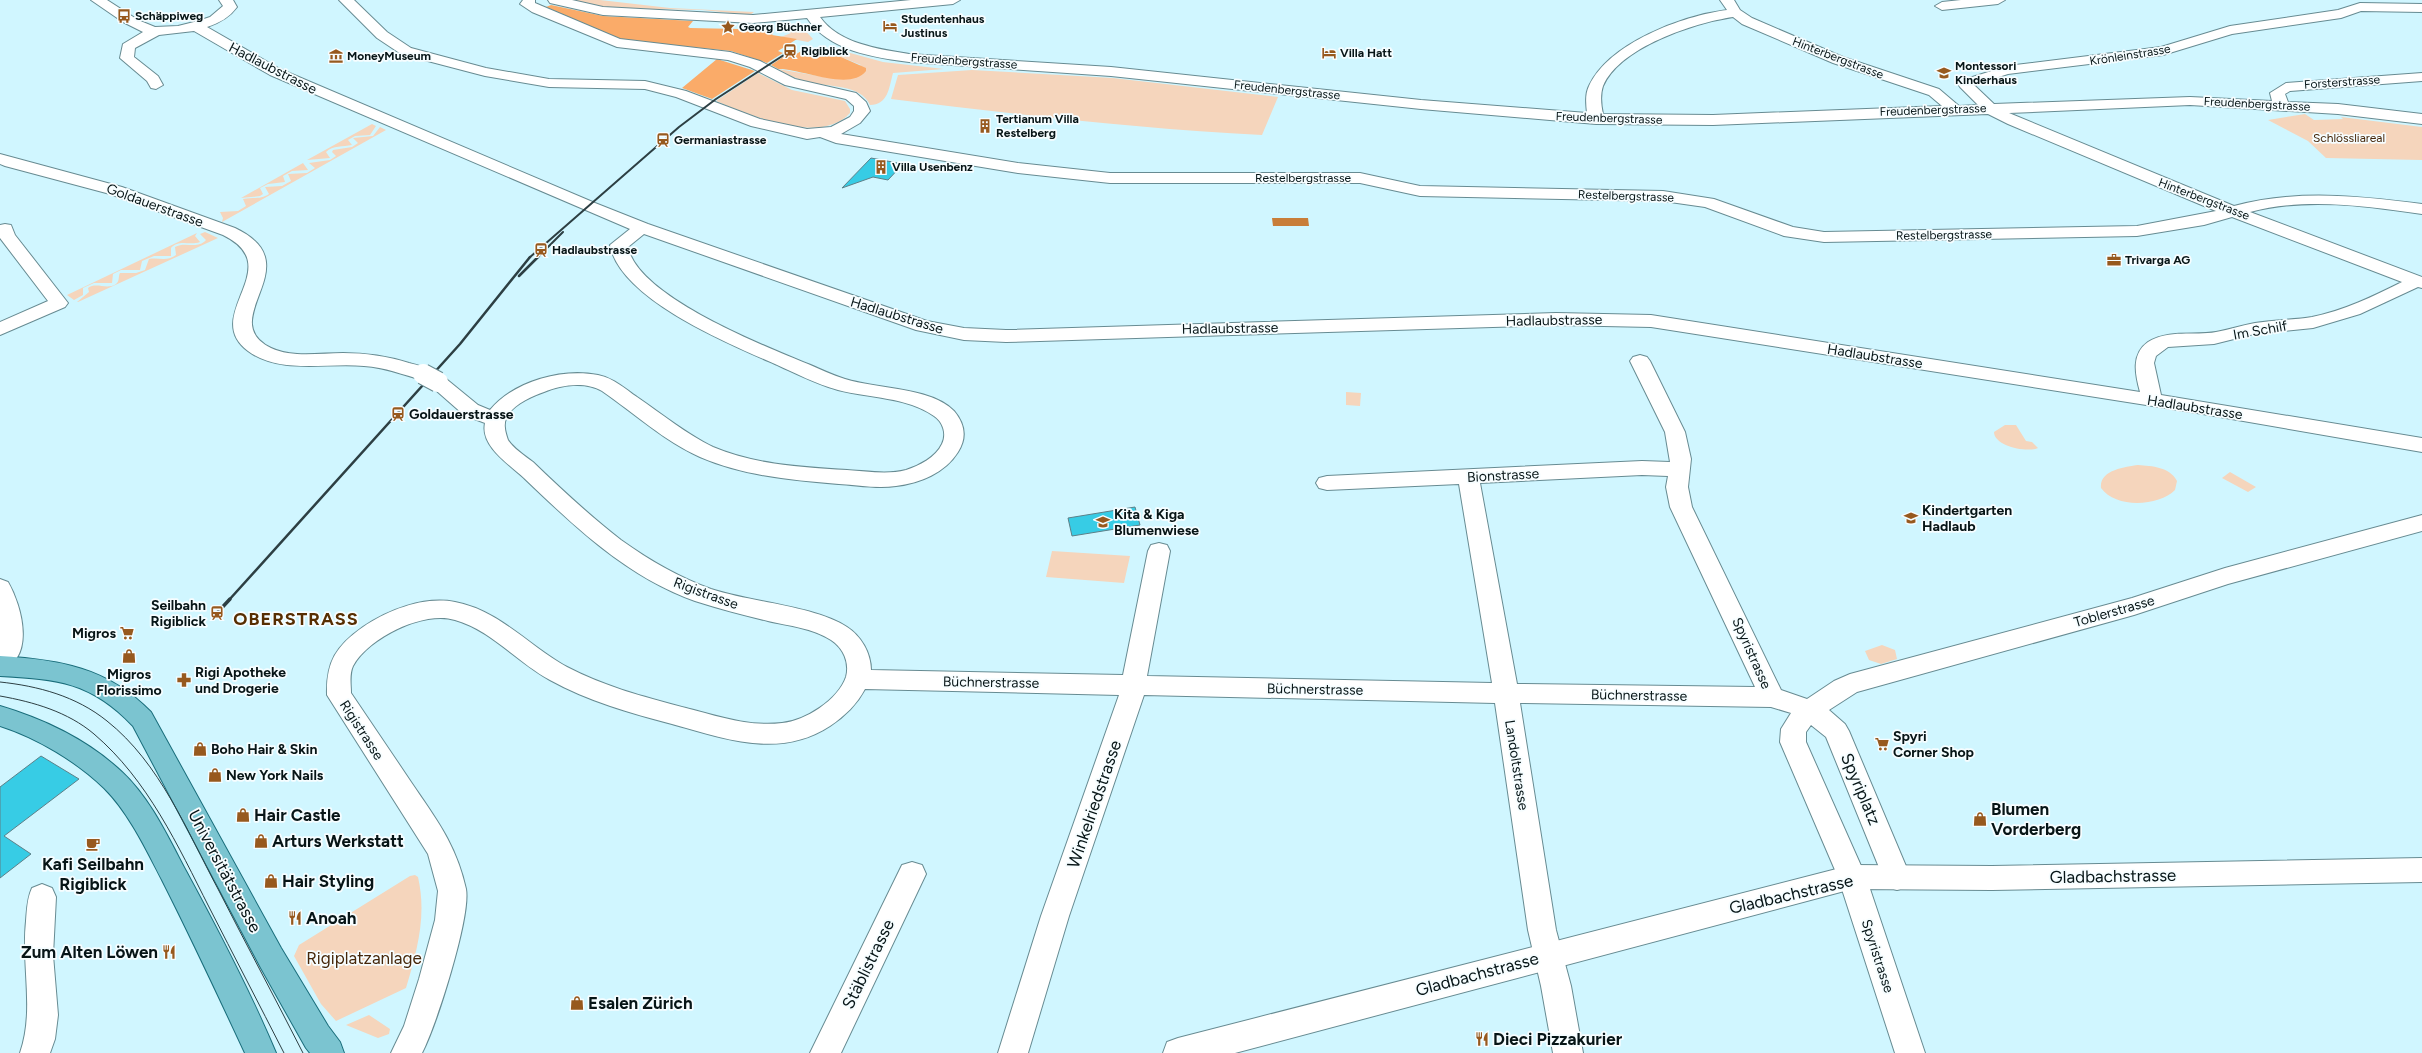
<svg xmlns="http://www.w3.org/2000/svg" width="2422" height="1053" font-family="Figtree,sans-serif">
<rect width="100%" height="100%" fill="#d0f6ff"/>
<path fill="#f5d5bc" d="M571,0H600L670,8L754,12L750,15L702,10L606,8Z
M798,23L813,39L808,42L781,37L791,33L783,30Z
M825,51H843L883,62L944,69L893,73C889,88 888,105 870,105C861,84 827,87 807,82C797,79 788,75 778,69L836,79L861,65L841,57L819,55Z
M972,70L1113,78L1278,97L1262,135C1138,129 1015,114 891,99L898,75Z
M758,73L792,90L845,101L850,109V113C821,146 749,115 716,101Z
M2305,114L2314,120L2343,119L2341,117L2422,127V160L2326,158L2308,141L2268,120Z
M372,124L376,126L370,135L355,136L348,140L352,145C343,147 333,145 326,152L330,158L307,160Z
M380,127L386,130L222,222L223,218L220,212L238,211L246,206L243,199C252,197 260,200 269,194L265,187L282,186L291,181L288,174L307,173L315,168L309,163L330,160L336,156L332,152L333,150L352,147L358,143L353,138L373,136Z
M303,163L308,170L292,171L283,176L285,182L268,184L260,188L263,194L260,196L241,198Z
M205,232L218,238L78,302H77L89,292L88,288C96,282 107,290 116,284C120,281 118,276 120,273H136L145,270L149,259C159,257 166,262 176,255L175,247C186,241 197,250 206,240L200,234Z
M197,233L195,236L200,242C190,246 179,239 171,248V256H154L142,261L140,270H121L113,274L112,283H94L83,288V295L74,300L67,295Z
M1346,392L1361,393L1360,406L1346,405Z
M2005,425H2016L2026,441L2032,442L2038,448C2027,453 1994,446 1994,432Z
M2138,465C2152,466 2170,467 2177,481L2175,490C2159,506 2116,509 2101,488C2099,470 2125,467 2138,465Z
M2230,472L2256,487L2248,492L2222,478Z
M1052,551L1130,556L1124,583L1046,577Z
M1882,645L1895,650L1897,659L1881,664L1869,660L1865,651Z
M415,875L418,877C427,916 417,951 406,988L336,1021L321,1004L294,956L299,945L410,876Z
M369,1015L390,1029L389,1034L378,1038L346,1025Z"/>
<path fill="#faab69" d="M551,5L603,16L693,21L688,27L690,28L739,29L756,27L774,31L772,35L797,39L778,51L783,53L767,63L731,51L622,40L546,7Z
M803,50L823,55L841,57L866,68V71C850,92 800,68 778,69L771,65L786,55L793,56Z
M717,59L755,71L712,99L682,88Z"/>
<path fill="#c87d39" d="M1272,218H1308L1309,226H1273Z"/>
<path fill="#37cce5" stroke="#5d8088" d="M871,158L903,164L888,180L873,177L842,188Z
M1135,507L1140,525L1072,536L1068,518Z
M41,756L79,779L4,836L31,854L0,878V787Z"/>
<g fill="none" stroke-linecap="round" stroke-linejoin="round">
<defs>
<path id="street" d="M91,0H107L138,20L155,27L178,26L198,21L210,17L223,6L219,0H233L237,7C229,18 219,23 207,27L280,69L595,203L648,224L927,321L964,328L1006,330L1556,313L1651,315L2140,392C2135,374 2131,354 2148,342C2169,329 2194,336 2216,332C2229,330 2242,325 2255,323C2274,320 2293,320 2312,317C2343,311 2374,296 2402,282L2232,217L2204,225L2137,236L1824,242L1784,236L1705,207L1663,201L1420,196L1360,183H1110L1018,173L836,143L820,137L807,139L751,126L676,97L645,89L549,87L485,76L401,54L377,38L339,0H354L387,32L411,48L486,68L549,79L645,81L686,91L760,119L807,129L831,127L850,117L854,111V106L846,99L785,85L750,67L728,60L617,47L532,12L520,4L523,0H535V3L542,6L620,39L730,52L760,61L795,79L856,93L866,102L870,111L860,123L841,134L1018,163L1110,173H1360L1420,186L1663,191L1714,199L1793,227L1824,232L2137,226L2216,211L2008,124L1988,114L1713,125L1596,124L1421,109L1111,76L909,62C872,57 829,51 807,18L753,23L603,15L550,3L548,0H572L603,7L753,15L911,0H960L953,4L820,17C839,44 879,49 909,54L1111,67L1421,100L1587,113C1586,104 1585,94 1589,86C1609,43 1682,16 1727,10L1720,0H1734L1740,10L1752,18L1843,57L1939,89L1959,106L1978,105L1960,87L1958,84L1960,81L2007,66L2161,47L2230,26L2338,10L2360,3L2422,4V12L2361,11L2341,18L2232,34L2163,55L2008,74L1974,85L1994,104L2190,97L2272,101L2270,93L2286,83L2422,73V81L2290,91L2285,94L2288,102L2338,104L2422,114V124L2338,114L2190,105L2009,113L2234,206C2296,189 2359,196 2422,204V214C2367,206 2305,197 2250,212L2422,277V288L2418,287L2360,314L2313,328L2254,334L2214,344L2168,347L2156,356L2154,363L2161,395L2422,438V452L2197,413L1651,327L1556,325L1006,342L964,340L916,330L644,234L628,247C637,296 764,346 808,364C820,369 832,375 845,379C876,389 931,387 954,411C965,424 967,438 958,452C945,473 920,483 896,486C877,489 858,485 839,484C792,480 744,476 700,457C664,441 634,413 602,391C585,381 561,385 544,392C530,397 502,409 505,428C505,431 507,437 508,440C513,448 525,456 533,462C561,489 590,516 621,540C649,560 678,577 711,589C750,602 815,606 847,627C861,636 871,653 871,670L1123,675L1148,551L1151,545L1159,543L1167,545L1170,551L1147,676L1492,683L1459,484L1327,490L1319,488L1316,483L1319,478L1327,476L1642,461L1670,462L1665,432L1630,361L1633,357L1640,355L1647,357L1650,361L1685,432L1691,459L1688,487L1692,507L1781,690L1807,699L1834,681L1850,674L2132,598L2225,568L2422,515V531L2228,584L2134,615L1857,692L1829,710L1845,724L1849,731L1911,878L1907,887L1897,890L1887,887L1826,737L1811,725L1806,732V742L1866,877L1925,1053H1895L1838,877L1780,742L1781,729L1791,713L1771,707L1520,703L1556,930L1571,986L1583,1053H1553L1541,986L1528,930L1495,703L1144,695L1069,916L1028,1053H998L1041,916L1119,695L865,689C857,704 845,716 830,726C780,759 725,739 672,724C630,713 588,701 550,680C518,663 491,630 455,620C424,610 368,638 353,666C349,674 351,685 351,693C371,723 391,752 411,782C436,819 456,844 466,889C471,917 436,1026 422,1053H391L404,1026L419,979L435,920L438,891L428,854L327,695C326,662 336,646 363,627C388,610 424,596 455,602C499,610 530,647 567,667C605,687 645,697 686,708C717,716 749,727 782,723C805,721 838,700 846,677C850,662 843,648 831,640C813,628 789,626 768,621C744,615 719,609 695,601C627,577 574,526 524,478C509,464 480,446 485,423L464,415L431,386L428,382L431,378L438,376L445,378L478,405L490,410C514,381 562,368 598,375C614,378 625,389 637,397C662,414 686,434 713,447C755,465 802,467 847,470C866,471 887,475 906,470C919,466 936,457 942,444C947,434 943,422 934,416C907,397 869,398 838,390C816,384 795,373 775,364C729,344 620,299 610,245L630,229L270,75L194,31L159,35L135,48L134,57L158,76L163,85L156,89L151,88L147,81L120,58L123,44L143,32L123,22ZM1733,17L1742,24L1833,63L1929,95L1942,106L1713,115L1603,114C1601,105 1600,95 1603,86C1620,47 1694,23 1733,17ZM1642,475L1668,476L1666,487L1670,507L1755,687L1517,684L1480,483Z
M1961,0H2005L1998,4L1942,10L1935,6L1942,2Z
M0,154L122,187L235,228C313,265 213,319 271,348C292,358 320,353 343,353C365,353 387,356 409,363C417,365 428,367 433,374L430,378L423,380C403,375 385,367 364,366C328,362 280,375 248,351C200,315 289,267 223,235L110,194L5,166L0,164Z
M5,224L11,225L15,235L68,303L65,307L0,335V322L48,301L0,238V225Z
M0,579L8,582C22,606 36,659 0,670Z
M912,862L922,865L926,874L841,1053H810L902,865Z
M42,884L52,888L56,897L53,955L58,1015L55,1039L50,1053H20C35,1010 21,966 26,921C27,909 27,899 32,888Z"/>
<path id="secondary" d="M2422,858V882L1992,890L1852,889L1235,1053H1163L1167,1042L1178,1038L1852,865L1992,866Z"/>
<path id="primary" d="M0,656C60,660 107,667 151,712L281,948L328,1026L340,1042L344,1053H310L306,1048L261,968L133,726C91,682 58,679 0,676Z
M0,706C44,719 88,740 122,772C150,798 168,837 186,871C218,930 250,991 276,1053H245C218,995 191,937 162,880C146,849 129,813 104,788C76,761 37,738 0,726Z"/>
</defs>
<use href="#street" stroke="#678b92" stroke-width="2"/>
<use href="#secondary" stroke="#678b92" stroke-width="2"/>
<use href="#primary" stroke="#196d7b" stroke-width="2"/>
<use href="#street" fill="#fff" fill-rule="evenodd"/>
<use href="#secondary" fill="#fff" fill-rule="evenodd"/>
<use href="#primary" fill="#7bc4d0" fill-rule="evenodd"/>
<path stroke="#2d3f43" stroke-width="1" d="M0,682C38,686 76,696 107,721C160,763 187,831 218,889C246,944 275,998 303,1053
M0,696C34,702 68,712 94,734C148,780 178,846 209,907C234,956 259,1004 284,1053"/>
<path stroke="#2d3f43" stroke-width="2" d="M529,258L679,127L716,99L790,51
M537,258L563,232"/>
<path stroke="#2d3f43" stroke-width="2.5" d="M519,276L538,257
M229,600L460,344L530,257"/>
<path stroke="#2d3f43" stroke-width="3.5" d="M217,613L230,599"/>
<defs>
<path id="street-bridge" d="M423,374L438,382"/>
</defs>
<use href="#street-bridge" stroke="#678b92" stroke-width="22" stroke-linecap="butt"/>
<use href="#street-bridge" stroke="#fff" stroke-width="20"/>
</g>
<defs>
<symbol id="bus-bare" viewBox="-9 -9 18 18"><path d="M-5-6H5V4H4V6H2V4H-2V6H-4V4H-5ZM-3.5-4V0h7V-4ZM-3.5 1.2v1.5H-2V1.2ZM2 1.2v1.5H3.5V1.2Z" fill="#97591e" stroke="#f6fdff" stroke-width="2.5" paint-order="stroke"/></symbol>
<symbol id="hotel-bare" viewBox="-9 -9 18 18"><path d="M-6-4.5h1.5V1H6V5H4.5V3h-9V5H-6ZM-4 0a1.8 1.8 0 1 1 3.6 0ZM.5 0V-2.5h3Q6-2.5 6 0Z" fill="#97591e" stroke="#f6fdff" stroke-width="2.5" paint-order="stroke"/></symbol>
<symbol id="sight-bare" viewBox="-9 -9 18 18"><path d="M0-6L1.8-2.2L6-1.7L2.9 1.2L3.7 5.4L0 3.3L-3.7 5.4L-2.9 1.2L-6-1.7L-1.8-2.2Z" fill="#97591e" stroke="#f6fdff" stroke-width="2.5" paint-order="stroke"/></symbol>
<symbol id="station-bare" viewBox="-9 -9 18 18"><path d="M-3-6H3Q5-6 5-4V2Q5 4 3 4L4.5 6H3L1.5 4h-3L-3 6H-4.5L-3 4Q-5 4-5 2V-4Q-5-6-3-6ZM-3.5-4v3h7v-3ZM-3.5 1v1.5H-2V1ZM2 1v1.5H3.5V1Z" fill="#97591e" stroke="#f6fdff" stroke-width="2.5" paint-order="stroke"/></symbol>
<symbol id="museum-bare" viewBox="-9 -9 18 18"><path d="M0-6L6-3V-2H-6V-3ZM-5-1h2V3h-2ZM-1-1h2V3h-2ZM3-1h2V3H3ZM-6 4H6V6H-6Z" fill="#97591e" stroke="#f6fdff" stroke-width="2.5" paint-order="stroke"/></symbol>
<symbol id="school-bare" viewBox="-9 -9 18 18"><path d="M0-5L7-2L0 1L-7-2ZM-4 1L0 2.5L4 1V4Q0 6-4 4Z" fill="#97591e" stroke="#f6fdff" stroke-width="2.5" paint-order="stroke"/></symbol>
<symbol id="building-bare" viewBox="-9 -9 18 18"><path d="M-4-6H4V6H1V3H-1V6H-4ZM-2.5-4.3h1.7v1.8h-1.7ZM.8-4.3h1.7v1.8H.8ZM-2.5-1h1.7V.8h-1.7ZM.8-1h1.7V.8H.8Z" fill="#97591e" stroke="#f6fdff" stroke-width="2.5" paint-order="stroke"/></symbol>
<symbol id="office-bare" viewBox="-9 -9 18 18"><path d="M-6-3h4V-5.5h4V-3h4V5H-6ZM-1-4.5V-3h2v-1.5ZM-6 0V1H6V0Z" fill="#97591e" stroke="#f6fdff" stroke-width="2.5" paint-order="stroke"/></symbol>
<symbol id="supermarket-bare" viewBox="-9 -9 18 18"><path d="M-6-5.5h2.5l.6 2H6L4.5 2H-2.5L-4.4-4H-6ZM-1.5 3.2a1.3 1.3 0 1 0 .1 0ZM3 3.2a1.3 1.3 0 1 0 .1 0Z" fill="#97591e" stroke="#f6fdff" stroke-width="2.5" paint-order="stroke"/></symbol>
<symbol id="shop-bare" viewBox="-9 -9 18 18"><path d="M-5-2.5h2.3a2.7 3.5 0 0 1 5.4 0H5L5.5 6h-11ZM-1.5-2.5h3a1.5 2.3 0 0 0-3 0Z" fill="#97591e" stroke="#f6fdff" stroke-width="2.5" paint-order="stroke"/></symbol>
<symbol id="pharmacy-bare" viewBox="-9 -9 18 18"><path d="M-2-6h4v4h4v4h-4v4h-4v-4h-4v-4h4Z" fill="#97591e" stroke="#f6fdff" stroke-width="2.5" paint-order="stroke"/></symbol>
<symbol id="cafe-bare" viewBox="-9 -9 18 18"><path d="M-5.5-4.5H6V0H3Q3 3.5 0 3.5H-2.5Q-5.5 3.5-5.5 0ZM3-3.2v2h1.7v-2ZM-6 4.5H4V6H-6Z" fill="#97591e" stroke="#f6fdff" stroke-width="2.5" paint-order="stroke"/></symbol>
<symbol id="restaurant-bare" viewBox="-9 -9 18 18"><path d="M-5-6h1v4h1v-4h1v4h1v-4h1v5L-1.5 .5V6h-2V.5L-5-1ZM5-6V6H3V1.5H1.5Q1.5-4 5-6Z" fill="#97591e" stroke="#f6fdff" stroke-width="2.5" paint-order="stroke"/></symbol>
</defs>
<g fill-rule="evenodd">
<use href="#bus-bare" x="114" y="6" width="20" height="20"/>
<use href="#hotel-bare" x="880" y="16" width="20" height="20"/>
<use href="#sight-bare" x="718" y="17" width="20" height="20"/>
<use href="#station-bare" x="780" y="41" width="20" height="20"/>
<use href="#hotel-bare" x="1319" y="43" width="20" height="20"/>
<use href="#museum-bare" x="326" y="46" width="20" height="20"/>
<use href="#school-bare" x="1934" y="63" width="20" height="20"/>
<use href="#building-bare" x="975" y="116" width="20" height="20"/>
<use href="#station-bare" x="653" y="130" width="20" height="20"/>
<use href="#building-bare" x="871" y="157" width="20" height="20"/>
<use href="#station-bare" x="531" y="240" width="20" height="20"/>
<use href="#office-bare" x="2104" y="250" width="20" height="20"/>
<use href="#station-bare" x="388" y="404" width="20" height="20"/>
<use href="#school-bare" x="1901" y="508" width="20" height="20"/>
<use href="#school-bare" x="1093" y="512" width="20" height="20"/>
<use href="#station-bare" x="207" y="603" width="20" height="20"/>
<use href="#supermarket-bare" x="117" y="623" width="20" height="20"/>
<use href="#shop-bare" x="119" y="646" width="20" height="20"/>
<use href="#pharmacy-bare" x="174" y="670" width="20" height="20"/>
<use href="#supermarket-bare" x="1872" y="734" width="20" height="20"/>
<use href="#shop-bare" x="190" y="739" width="20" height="20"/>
<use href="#shop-bare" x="205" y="765" width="20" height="20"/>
<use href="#shop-bare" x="233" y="805" width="20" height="20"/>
<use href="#shop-bare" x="1970" y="809" width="20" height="20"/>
<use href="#shop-bare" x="251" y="831" width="20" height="20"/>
<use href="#cafe-bare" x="83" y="834" width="20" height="20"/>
<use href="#shop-bare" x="261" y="871" width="20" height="20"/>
<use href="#restaurant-bare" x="285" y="908" width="20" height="20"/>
<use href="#restaurant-bare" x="159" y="942" width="20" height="20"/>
<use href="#shop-bare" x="567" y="993" width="20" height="20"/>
<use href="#restaurant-bare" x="1472" y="1029" width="20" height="20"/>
</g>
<g text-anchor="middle" stroke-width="3.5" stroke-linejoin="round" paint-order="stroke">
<g font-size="12" font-weight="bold" fill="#071517" stroke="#f6fdff" text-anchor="start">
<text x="135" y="20">Schäppiweg</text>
<text x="901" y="23">Studentenhaus<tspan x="901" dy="14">Justinus</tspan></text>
<text x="739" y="31">Georg Büchner</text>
<text x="801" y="55">Rigiblick</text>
<text x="1340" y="57">Villa Hatt</text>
<text x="347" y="60">MoneyMuseum</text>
<text x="1955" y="70">Montessori<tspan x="1955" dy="14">Kinderhaus</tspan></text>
<text x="996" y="123">Tertianum Villa<tspan x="996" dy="14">Restelberg</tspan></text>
<text x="674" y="144">Germaniastrasse</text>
<text x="892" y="171">Villa Usenbenz</text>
<text x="552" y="254">Hadlaubstrasse</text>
<text x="2125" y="264">Trivarga AG</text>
</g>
<g font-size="12" fill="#071517" stroke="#f6fdff">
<text transform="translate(2130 55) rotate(-9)" y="4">Krönleinstrasse</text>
<text transform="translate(1838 58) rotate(21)" y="4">Hinterbergstrasse</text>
<text transform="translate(964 61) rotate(4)" y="4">Freudenbergstrasse</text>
<text transform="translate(2342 82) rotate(-4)" y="4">Forsterstrasse</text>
<text transform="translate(1287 90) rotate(6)" y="4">Freudenbergstrasse</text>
<text transform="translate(2257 104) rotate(3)" y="4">Freudenbergstrasse</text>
<text transform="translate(1933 110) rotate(-2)" y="4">Freudenbergstrasse</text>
<text transform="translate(1609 118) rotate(2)" y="4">Freudenbergstrasse</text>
<text x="1303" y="182">Restelbergstrasse</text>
<text transform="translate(1626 196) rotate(2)" y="4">Restelbergstrasse</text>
<text transform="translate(2204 199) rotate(21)" y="4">Hinterbergstrasse</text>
<text transform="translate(1944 235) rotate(-1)" y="4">Restelbergstrasse</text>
</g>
<g font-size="12" fill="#452609" stroke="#f6fdff">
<text x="2349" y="142">Schlössliareal</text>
</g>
<g font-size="14" fill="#071517" stroke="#f6fdff">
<text transform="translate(273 68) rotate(27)" y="5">Hadlaubstrasse</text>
<text transform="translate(155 205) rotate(20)" y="5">Goldauerstrasse</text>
<text transform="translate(897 315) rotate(17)" y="5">Hadlaubstrasse</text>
<text transform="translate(1554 320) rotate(-1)" y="5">Hadlaubstrasse</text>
<text transform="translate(1230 328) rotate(-1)" y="5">Hadlaubstrasse</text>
<text transform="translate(2260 330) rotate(-10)" y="5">Im Schilf</text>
<text transform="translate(1875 356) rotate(9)" y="5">Hadlaubstrasse</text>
<text transform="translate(2195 407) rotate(9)" y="5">Hadlaubstrasse</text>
<text transform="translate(1503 475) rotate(-3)" y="5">Bionstrasse</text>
<text transform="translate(706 593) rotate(20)" y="5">Rigistrasse</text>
<text transform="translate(2114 611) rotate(-16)" y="5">Toblerstrasse</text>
<text transform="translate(1752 653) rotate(66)" y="5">Spyristrasse</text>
<text transform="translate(991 682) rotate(1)" y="5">Büchnerstrasse</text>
<text transform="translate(1315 689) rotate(1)" y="5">Büchnerstrasse</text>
<text transform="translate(1639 695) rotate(1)" y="5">Büchnerstrasse</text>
<text transform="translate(362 730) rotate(57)" y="5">Rigistrasse</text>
<text transform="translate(1517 765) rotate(81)" y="5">Landoltstrasse</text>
<text transform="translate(1878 956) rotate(72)" y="5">Spyristrasse</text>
</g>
<g font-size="14" font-weight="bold" fill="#071517" stroke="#f6fdff" text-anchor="start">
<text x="409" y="419">Goldauerstrasse</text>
<text x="1922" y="515">Kindertgarten<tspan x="1922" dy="16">Hadlaub</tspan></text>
<text x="1114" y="519">Kita &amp; Kiga<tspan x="1114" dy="16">Blumenwiese</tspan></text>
<text x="206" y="610" text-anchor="end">Seilbahn<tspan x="206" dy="16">Rigiblick</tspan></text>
<text x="116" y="638" text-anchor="end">Migros</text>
<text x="195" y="677">Rigi Apotheke<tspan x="195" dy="16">und Drogerie</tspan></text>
<text x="129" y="679" text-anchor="middle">Migros<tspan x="129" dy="16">Florissimo</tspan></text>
<text x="1893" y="741">Spyri<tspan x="1893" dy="16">Corner Shop</tspan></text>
<text x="211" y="754">Boho Hair &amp; Skin</text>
<text x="226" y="780">New York Nails</text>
</g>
<g font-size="17" fill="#071517" stroke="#f6fdff">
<text transform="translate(1861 789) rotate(67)" y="6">Spyriplatz</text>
<text transform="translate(1094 804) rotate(-71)" y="6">Winkelriedstrasse</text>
<text transform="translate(225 871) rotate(62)" y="6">Universitätstrasse</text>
<text transform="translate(2113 876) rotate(-1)" y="6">Gladbachstrasse</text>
<text transform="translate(1791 894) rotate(-13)" y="6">Gladbachstrasse</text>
<text transform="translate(868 964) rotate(-64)" y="6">Stäblistrasse</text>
<text transform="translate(1477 974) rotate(-15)" y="6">Gladbachstrasse</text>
</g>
<g font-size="17" font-weight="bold" fill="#071517" stroke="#f6fdff" text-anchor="start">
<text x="1991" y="815">Blumen<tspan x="1991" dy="20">Vorderberg</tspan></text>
<text x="254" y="821">Hair Castle</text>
<text x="272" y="847">Arturs Werkstatt</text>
<text x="93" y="870" text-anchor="middle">Kafi Seilbahn<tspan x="93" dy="20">Rigiblick</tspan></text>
<text x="282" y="887">Hair Styling</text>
<text x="306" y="924">Anoah</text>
<text x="158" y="958" text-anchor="end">Zum Alten Löwen</text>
<text x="588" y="1009">Esalen Zürich</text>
<text x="1493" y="1045">Dieci Pizzakurier</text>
</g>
<g font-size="17" fill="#452609" stroke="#f6fdff">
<text x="364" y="964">Rigiplatzanlage</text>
</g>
<g font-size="18" font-weight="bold" letter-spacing="1" fill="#572e02" stroke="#f6fdff">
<text x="296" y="625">OBERSTRASS</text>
</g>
</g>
</svg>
